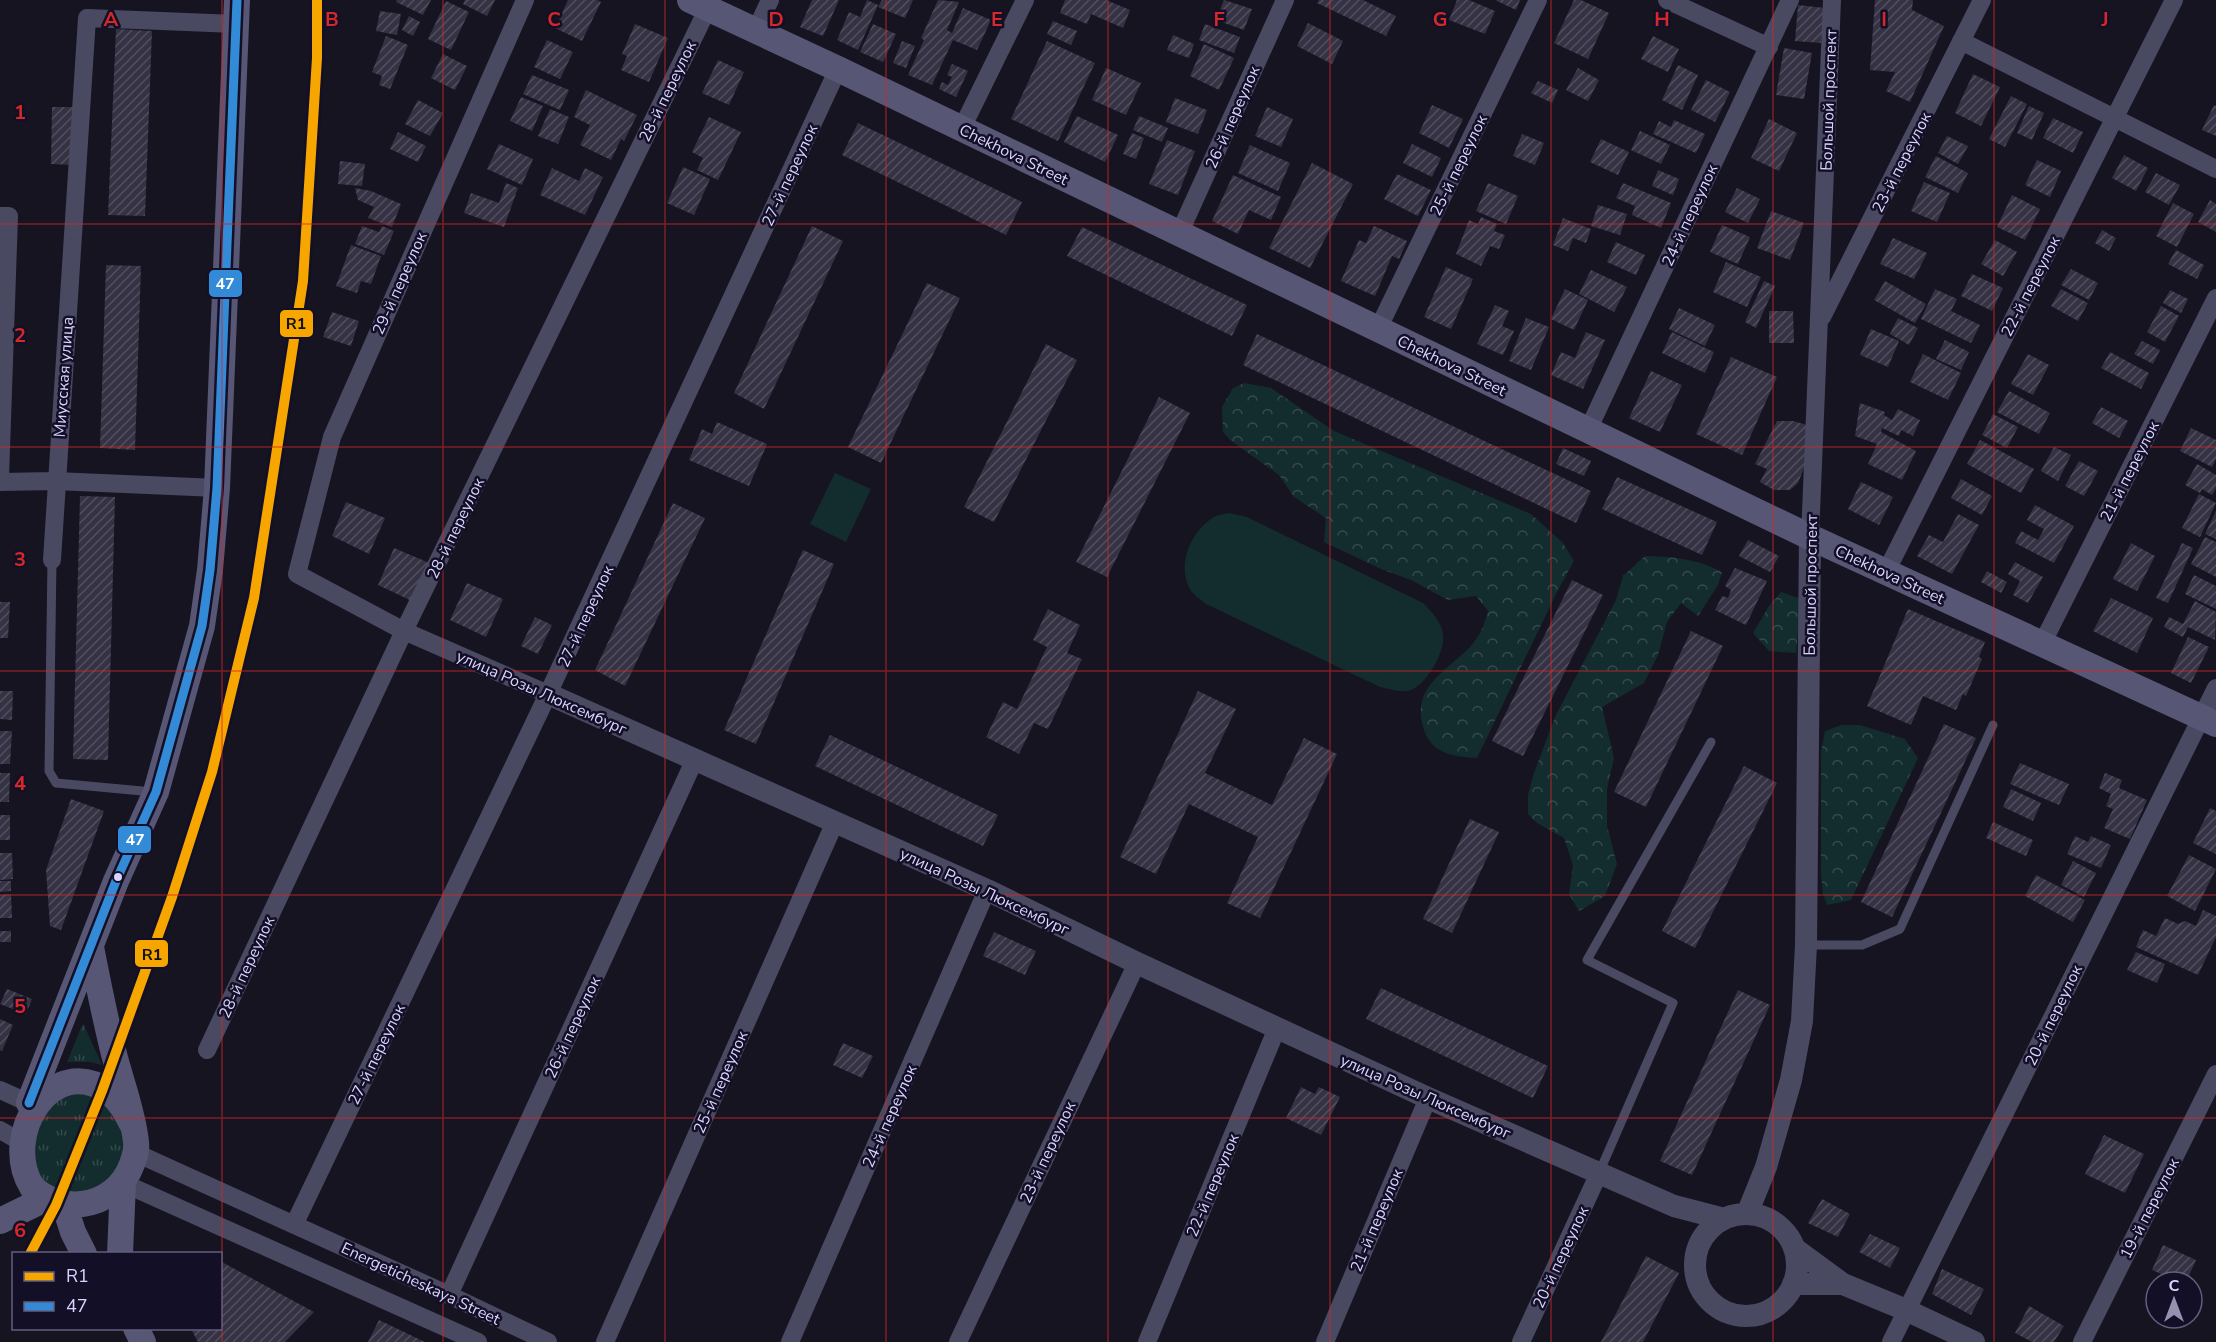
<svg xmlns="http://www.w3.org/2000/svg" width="2216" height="1342" font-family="'Nunito Sans',sans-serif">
<defs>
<pattern id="grass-tufts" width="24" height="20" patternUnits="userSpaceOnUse" patternTransform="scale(1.5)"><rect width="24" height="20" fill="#132c2d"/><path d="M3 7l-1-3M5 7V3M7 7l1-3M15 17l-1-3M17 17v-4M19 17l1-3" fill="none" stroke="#354a4c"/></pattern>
<pattern id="forest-crowns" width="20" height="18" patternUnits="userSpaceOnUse" patternTransform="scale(1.5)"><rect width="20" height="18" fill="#132c2d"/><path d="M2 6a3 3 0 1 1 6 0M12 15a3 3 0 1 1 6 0" fill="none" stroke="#354a4c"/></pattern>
<pattern id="building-hatch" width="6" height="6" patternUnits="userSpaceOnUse" patternTransform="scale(1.5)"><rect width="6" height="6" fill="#343243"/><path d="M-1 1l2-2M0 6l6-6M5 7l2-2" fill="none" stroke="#514f5f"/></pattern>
</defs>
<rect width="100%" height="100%" fill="#161421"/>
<path fill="url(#grass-tufts)" d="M83,1023L102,1065L90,1062H67Z
M71,1092L103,1099L125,1123L128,1156L97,1193L61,1196L31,1174L28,1121Z"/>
<path fill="url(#forest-crowns)" d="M1244,383L1271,388L1334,431L1531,514L1563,543L1574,561L1557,592L1477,758C1455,757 1432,754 1424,730C1407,679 1462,667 1480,633C1484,626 1486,618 1488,611L1476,596L1448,600L1411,580L1381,569L1324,542L1326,518L1294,497L1279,475L1230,440L1223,432L1222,407L1233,388Z
M1645,556C1673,556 1697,559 1722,572L1718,585L1698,616L1681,603L1667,622L1658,655L1644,683L1602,707L1614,758L1607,789V826L1617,864L1605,896L1579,911L1569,894L1573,865L1564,838L1537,823L1528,814V795L1534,773L1555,717L1616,600L1623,576Z
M1781,592L1801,599L1796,653L1769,651L1753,633L1769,606Z
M1841,725H1860L1905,739L1918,758L1851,900L1827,905L1823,894L1821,875V752L1825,731Z"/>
<path fill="#132c2d" d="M835,473L871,489L846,542L810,524Z
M1229,513L1247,517L1423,603C1431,611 1442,622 1443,634C1446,650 1428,682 1413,689C1404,694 1390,689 1380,687L1206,604C1201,600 1195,596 1191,591C1176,567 1190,533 1211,519C1216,515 1224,514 1229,513Z"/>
<path fill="url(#building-hatch)" d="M397,0H431L423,15L396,2Z
M465,0H495L487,16L463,4Z
M568,0H597L601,2L582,41L555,28Z
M812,0H839L823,36L800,27Z
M867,0L878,5L858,50L837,40L849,12L860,17Z
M882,0H913L905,18L878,7Z
M938,0L959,2L947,30L952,33L963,8L991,20L977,50L953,40L932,85L908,75L924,40L921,38Z
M1065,0H1106L1130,10L1123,28L1091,14L1087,24L1060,13Z
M1224,0L1252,9L1244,30L1216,20Z
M1319,0H1363L1396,16L1386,36L1317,3Z
M1457,0H1469L1495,11L1485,34L1449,20Z
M1495,0H1520L1516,10Z
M1574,0H1581L1609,13L1588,59L1554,43Z
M1875,0H1913L1912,10L1944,26L1910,102L1886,91L1895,72L1870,70Z
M446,1L469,12L451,50L428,39Z
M1798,5L1825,8L1821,43L1795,41Z
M380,11L401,14L397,35L376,31Z
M409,16L420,22L413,36L402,30Z
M1053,21L1077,31L1071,45L1047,34Z
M1308,23L1343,41L1332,64L1297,46Z
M635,24L668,38L649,82L621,70L627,56L622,54Z
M873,24L896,34L883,62L860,52Z
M1205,24L1240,37L1234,53L1199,40Z
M116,29L152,31L145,216L108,215Z
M1173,35L1194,44L1189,58L1167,50Z
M386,36L408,45L390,89L379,85L382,76L372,72Z
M1653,36L1679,49L1668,72L1641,59Z
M547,40L573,52L560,79L534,67Z
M902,41L915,46L906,68L893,63Z
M1047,41L1095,63L1058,141L1011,119Z
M1204,44L1234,58L1219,90L1190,76Z
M1784,48L1812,53L1804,99L1776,95Z
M443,54L467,66L455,90L431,78Z
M718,60L744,72L729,105L702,93Z
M952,64L968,71L956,97L939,89L942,82L948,85L952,77L947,75Z
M1678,65L1698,75L1682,110L1662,100Z
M1106,68L1141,83L1126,115L1092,100Z
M1578,68L1599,80L1588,101L1566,90Z
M1973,74L2000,87L1981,126L1955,113Z
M532,75L569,90L560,110L523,94Z
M1706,80L1730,92L1715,122L1691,110Z
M1538,81L1558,90L1552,103L1531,93Z
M586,90L637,115L624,141L621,139L611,160L580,145L590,125L574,117Z
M2011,96L2027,104L2005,147L1989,139Z
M521,97L543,106L532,131L510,121Z
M1175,98L1207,110L1198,134L1166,122Z
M418,100L443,113L430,136L405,124Z
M1432,105L1463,119L1449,148L1419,133Z
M2214,105L2216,106V136L2202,130Z
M2029,106L2044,113L2032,140L2017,133Z
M52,107H76L75,165L51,164Z
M1267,107L1293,119L1281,147L1255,136Z
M550,109L569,117L558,144L538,136Z
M1077,116L1118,135L1105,162L1064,142Z
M1139,116L1168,128L1162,142L1133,130Z
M709,117L741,132L718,180L697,170L703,158L692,152Z
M2053,118L2083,132L2073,153L2043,138Z
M1769,119L1797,133L1779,171L1751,158Z
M1674,120L1705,134L1696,153L1653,134L1659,121L1671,127Z
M858,123L1022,202L1006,235L842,155Z
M1640,131L1670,145L1661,164L1631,150Z
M398,132L426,146L418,162L390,149Z
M1132,133L1144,138L1136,159L1123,154Z
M1522,134L1544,143L1535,165L1513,156Z
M1947,136L1968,146L1958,164L1938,153Z
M1601,139L1629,152L1618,175L1590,162Z
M1167,140L1195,151L1178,195L1149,184Z
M499,144L533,159L522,185L487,169Z
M1412,144L1441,158L1432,177L1403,163Z
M1250,145L1290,163L1278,191L1238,173Z
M2124,155L2148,168L2136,191L2112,178Z
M1936,156L1968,173L1958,193L1925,177Z
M2037,160L2061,171L2050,197L2025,185Z
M340,161L365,164L362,186L338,184Z
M1312,163L1353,184L1310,268L1269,248Z
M683,167L710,179L694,215L667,203Z
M552,168L579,181L585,168L603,177L585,215L540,195Z
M1658,170L1679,179L1673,195L1652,186Z
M2156,173L2180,185L2169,205L2145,192Z
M1397,174L1431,190L1418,216L1384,199Z
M1233,175L1281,197L1271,220L1249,210L1238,234L1212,221Z
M1924,182L1950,193L1937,222L1911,211Z
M506,183L518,188L504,227L464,213L471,193L499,203Z
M1488,183L1518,196L1506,224L1476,211Z
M1623,183L1671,203L1661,228L1632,215L1635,206L1616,198Z
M355,188L371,191L401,204L392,227L368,218L374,207L358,200Z
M1737,188L1760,199L1748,223L1725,212Z
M2012,195L2040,209L2025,240L1997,227Z
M2210,200L2216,204V232L2198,222Z
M2173,203L2194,214L2177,247L2156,236Z
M1598,205L1627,214L1620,235L1591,226Z
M1771,211L1804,223L1790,260L1757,248Z
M1481,217L1497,224L1494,231L1505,235L1499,249L1490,246L1481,266L1456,254L1469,220L1478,224Z
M1563,218L1591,229L1586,243L1573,238L1568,251L1553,245Z
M1722,225L1750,237L1738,264L1710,252Z
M362,226L379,232L382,226L394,231L384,255L355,244Z
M812,226L843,241L764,409L734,393Z
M1374,226L1407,241L1399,259L1392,256L1375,296L1341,281L1359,240L1366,243Z
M1082,227L1247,305L1232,336L1067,256Z
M2102,230L2116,238L2109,251L2095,243Z
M1893,238L1927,253L1914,279L1880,264Z
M1995,240L2017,252L2003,276L1981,264Z
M1616,242L1645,255L1636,275L1607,262Z
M351,245L381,256L371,284L361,281L357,293L336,286Z
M2176,250L2204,265L2197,279L2168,264Z
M1726,262L1761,277L1747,307L1713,292Z
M106,265L141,266L135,450L100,448Z
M1446,267L1473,279L1451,329L1424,317Z
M2071,269L2098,283L2089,300L2061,285Z
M1591,270L1627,287L1614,312L1579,294Z
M1972,274L2003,288L1992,311L1961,296Z
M1764,281L1775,286L1756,328L1745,322Z
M1885,281L1926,304L1915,323L1874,300Z
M927,283L960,298L881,463L848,447Z
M1565,289L1588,300L1574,330L1551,319Z
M1935,289L1957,299L1951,311L1980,325L1971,343L1921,319Z
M2061,289L2088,303L2078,321L2051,306Z
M2170,290L2188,299L2181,313L2163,303Z
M1495,305L1509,311L1502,326L1514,331L1503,355L1477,344Z
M2161,306L2179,316L2165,342L2147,332Z
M1679,308L1715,325L1705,346L1669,329Z
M1769,311H1793L1794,343H1769Z
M332,312L359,321L351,346L323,337Z
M1526,318L1549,327L1531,370L1509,361Z
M1898,318L1918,328L1909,345L1890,334Z
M1871,329L1899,341L1888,367L1860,355Z
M1586,332L1605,340L1583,389L1551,375L1561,352L1575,358Z
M1672,332L1714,352L1705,373L1662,353Z
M1257,334L1591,491L1576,523L1243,365Z
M1945,340L1969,352L1961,370L1936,359Z
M2142,341L2160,350L2153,364L2134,354Z
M1046,344L1077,360L994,522L964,507Z
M2110,352L2149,373L2141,389L2101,368Z
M1923,354L1961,373L1948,400L1910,382Z
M2028,354L2049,365L2033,395L2011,384Z
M1731,357L1777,377L1742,455L1696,434Z
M1651,371L1682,385L1660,432L1629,418Z
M2009,391L2050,413L2039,434L1997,412Z
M1159,397L1190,413L1107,577L1076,562Z
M1860,403L1885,412L1884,415L1892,420L1898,409L1920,420L1913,436L1901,430L1899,436L1882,428L1881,432L1916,451L1902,480L1868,464L1877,444L1855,436Z
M2101,407L2128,421L2119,438L2092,423Z
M1993,414L2018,427L2007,448L1982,435Z
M1777,421H1793L1807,425L1804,468L1798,483L1790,490H1774L1760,482L1767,469L1755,464Z
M717,422L767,444L749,486L689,460L702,429L712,434Z
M2191,428L2216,440V459L2212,467L2180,451Z
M1980,440L2034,469L2021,493L1967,464Z
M2054,447L2071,455L2058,481L2041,471Z
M1563,448L1591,461L1584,476L1556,464Z
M2079,461L2098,471L2084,496L2065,486Z
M2197,464L2216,475V488L2212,495L2202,489L2200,493L2185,485Z
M1617,477L1717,522L1702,555L1602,509Z
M1961,479L1992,496L1982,515L1951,498Z
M1861,482L1893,497L1879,525L1848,509Z
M2199,494L2216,503L2200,537L2182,528Z
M80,496L115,497L108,760L73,759Z
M346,502L385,518L369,554L332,536Z
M673,503L705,518L625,686L595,670Z
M2035,505L2074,526L2054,563L2015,543L2021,531L2038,540L2044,529L2027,520Z
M2216,511V539L2205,534Z
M1958,514L1979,525L1952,574L1917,556L1929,535L1943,542Z
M2205,537L2216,542V577L2191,564Z
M1748,540L1779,556L1770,572L1739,556Z
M2131,543L2155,556L2137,591L2113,579Z
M2182,543L2193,548L2168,603L2156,598Z
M394,548L432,564L414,602L378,585Z
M803,550L834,564L756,744L724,730Z
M2015,562L2043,577L2028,603L2013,595L2020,581L2008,574Z
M1735,568L1767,581L1746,625L1715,610L1722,596L1728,598L1731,590L1725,586Z
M1987,571L2007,582L2001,593L1981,582Z
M2194,575L2216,586V609L2185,594Z
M1572,580L1603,595L1523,756L1492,741Z
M467,583L503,599L486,637L450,620Z
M2111,598L2153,618L2137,653L2093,631Z
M2195,601L2216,612L2215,640L2188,627L2183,637L2164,627L2169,617L2183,624Z
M0,602H10L8,638H0Z
M1048,609L1080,625L1067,653L1082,659L1048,729L1034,723L1019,754L986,737L1003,702L1017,709L1047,647L1033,640Z
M1908,609L1985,642L1979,657L1982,659L1966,696L1963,694L1956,710L1923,696L1911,725L1867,706Z
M535,617L552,625L538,654L521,646Z
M1691,631L1723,646L1646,807L1614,792Z
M2188,637L2209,647L2191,683L2171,673Z
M0,691H13L12,720L0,719Z
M1198,691L1236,709L1205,773L1272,805L1304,738L1337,754L1260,918L1227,903L1258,837L1189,804L1156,874L1120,857Z
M1944,724L1976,738L1892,917L1861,902Z
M0,731H12L10,764H0Z
M830,735L998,815L983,846L815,766Z
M2020,763L2069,784L2059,805L2010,784Z
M1744,766L1777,783L1695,948L1662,931Z
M0,773H10L9,802H0Z
M2105,773L2122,780L2119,788L2147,800L2130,839L2104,828L2113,809L2106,806L2111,794L2099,788Z
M2011,789L2041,803L2033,821L2003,807Z
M71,799L104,811L61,930L50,926L46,870Z
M2210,808L2216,811V854L2193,843Z
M0,815H10V840H0Z
M1470,819L1499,832L1452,933L1423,919Z
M1993,822L2033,840L2026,856L1986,838Z
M2075,836L2088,842L2091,836L2111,845L2101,868L2067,854Z
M0,853H12L13,879L0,880Z
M2189,855L2216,869L2195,911L2167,896Z
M2073,861L2096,873L2084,897L2061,885Z
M2036,875L2085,900L2073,922L2025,896Z
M0,881H11V891L0,892Z
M11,894L12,918H0V895Z
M2203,910L2216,916V937L2198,975L2136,947L2143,930L2156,936L2165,918L2178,924L2185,921L2196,926Z
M0,931H11V942H0Z
M994,932L1036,951L1025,975L983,956Z
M2136,952L2165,964L2157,983L2127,970Z
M1381,988L1548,1066L1533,1098L1366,1019Z
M7,989L32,999L26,1014L0,1004Z
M1738,990L1770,1005L1692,1175L1660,1161Z
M0,1019L13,1025L2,1051L0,1050Z
M843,1043L873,1056L862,1078L833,1065Z
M1301,1087L1315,1094L1319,1087L1340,1097L1321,1135L1286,1118Z
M2104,1135L2144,1154L2125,1193L2085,1174Z
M1822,1199L1850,1214L1838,1237L1808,1223Z
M1870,1234L1900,1248L1890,1268L1859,1252Z
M2163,1245L2196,1260L2186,1282H2179L2152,1270Z
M1646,1256L1679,1273L1643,1342H1601Z
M220,1261L314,1312L285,1342H198L191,1329H220Z
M1942,1269L1984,1289L1971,1315L1932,1294Z
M2029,1306L2064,1326L2054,1342H2032L2015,1333Z
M379,1320L425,1342H368Z"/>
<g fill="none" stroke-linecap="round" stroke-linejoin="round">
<path stroke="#4a4962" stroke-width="9" d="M52,560L49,771L56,783L153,792
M1806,945H1862L1900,929L1993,725
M1599,1173L1673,1003L1587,960L1711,742"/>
<path stroke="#4a4962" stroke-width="18" d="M525,0L332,437L297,574L404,631L548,694
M1667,0L1769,47
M756,30L770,0
M1961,41L2216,169
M962,128L1025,0
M0,216H9L0,478
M1179,234L1285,0
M1822,317L1982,0
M1378,329L1538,0
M1588,430L1790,0
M0,482L55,481L217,488
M1810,537L1832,0
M52,560L87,18L236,24
M1886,572L2174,0
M2042,644L2216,298
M207,1050L404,631L708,8
M0,1090L29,1103
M0,1130L14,1138
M136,1153L449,1295L548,1342
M123,1183L478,1342
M294,1225L548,694L838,69
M449,1295L695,759
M605,1342L835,822
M790,1342L987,890
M958,1342L1137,963
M1147,1342L1277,1028
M1325,1342L1428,1098
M1521,1342L1599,1173
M1891,1342L2216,688
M2082,1342L2216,1074"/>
<path stroke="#4a4962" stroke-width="22" d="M548,694L987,890L1137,963L1428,1098L1674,1206L1724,1219
M1747,1214L1766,1167L1791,1080L1802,1021L1806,945L1810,537
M1695 1265a51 51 0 1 1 102 0a51 51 0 1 1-102 0Z
M1794,1248L1843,1284L1906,1310L1974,1342
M1793,1284H1843"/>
<path stroke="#575674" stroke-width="26" d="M690,0L838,69L1810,537L2216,724
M91,947C98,983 105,1018 114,1054C121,1082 133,1112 136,1142C137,1150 135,1156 132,1164C124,1186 106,1201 82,1204C64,1206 45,1200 32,1187C0,1136 52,1050 110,1093C121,1102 127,1114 133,1126
M29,1103L116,881L156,792L202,626L210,570L217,488L237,0
M64,1204L73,1232L84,1254
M0,1221L47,1198
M120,1254L123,1183
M136,1328L143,1342"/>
<defs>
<path id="bus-1" d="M29,1103L116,881L156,792L202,626L210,570L217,488L237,0"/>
</defs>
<use href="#bus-1" stroke="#130f26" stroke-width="14"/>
<use href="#bus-1" stroke="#338bd7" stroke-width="9"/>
<defs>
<path id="rail-1" d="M30,1254L56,1205L102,1091L172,897L212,772L254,598L303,281L317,58V0"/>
</defs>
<use href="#rail-1" stroke="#130f26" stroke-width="15"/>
<use href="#rail-1" stroke="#f7a600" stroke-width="10"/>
</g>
<path fill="none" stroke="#d62828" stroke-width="1.5" stroke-opacity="0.55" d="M222,0V1342M443,0V1342M665,0V1342M886,0V1342M1108,0V1342M1330,0V1342M1551,0V1342M1773,0V1342M1994,0V1342M0,224H2216M0,447H2216M0,671H2216M0,895H2216M0,1118H2216"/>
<circle fill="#d9d4ff" stroke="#130f26" stroke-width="2" cx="118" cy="877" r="5"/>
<g text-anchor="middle" stroke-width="5" stroke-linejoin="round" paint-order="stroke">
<g font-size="16" fill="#d9d4ff" stroke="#130f26">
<text transform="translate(667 91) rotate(-64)" y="6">28-й переулок</text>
<text transform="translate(1828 100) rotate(-88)" y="6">Большой проспект</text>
<text transform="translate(1232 117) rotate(-66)" y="6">26-й переулок</text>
<text transform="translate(1014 154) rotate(26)" y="6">Chekhova Street</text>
<text transform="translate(1901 162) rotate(-63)" y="6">23-й переулок</text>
<text transform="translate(1458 165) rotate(-64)" y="6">25-й переулок</text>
<text transform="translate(789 175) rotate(-65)" y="6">27-й переулок</text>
<text transform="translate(1689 215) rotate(-65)" y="6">24-й переулок</text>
<text transform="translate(399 283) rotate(-66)" y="6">29-й переулок</text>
<text transform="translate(2030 286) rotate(-63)" y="6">22-й переулок</text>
<text transform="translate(1452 365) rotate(26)" y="6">Chekhova Street</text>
<text transform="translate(63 377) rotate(-86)" y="6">Миусская улица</text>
<text transform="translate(2129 471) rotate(-63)" y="6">21-й переулок</text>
<text transform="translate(455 528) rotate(-64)" y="6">28-й переулок</text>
<text transform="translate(1890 574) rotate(25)" y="6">Chekhova Street</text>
<text transform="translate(1810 585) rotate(-89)" y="6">Большой проспект</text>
<text transform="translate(585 616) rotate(-65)" y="6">27-й переулок</text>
<text transform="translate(542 692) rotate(24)" y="6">улица Розы Люксембург</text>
<text transform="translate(985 891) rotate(25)" y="6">улица Розы Люксембург</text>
<text transform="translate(246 967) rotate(-65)" y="6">28-й переулок</text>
<text transform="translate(2053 1015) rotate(-64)" y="6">20-й переулок</text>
<text transform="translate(572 1027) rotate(-65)" y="6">26-й переулок</text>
<text transform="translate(376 1054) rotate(-64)" y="6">27-й переулок</text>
<text transform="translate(720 1082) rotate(-66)" y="6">25-й переулок</text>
<text transform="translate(1426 1096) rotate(24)" y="6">улица Розы Люксембург</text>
<text transform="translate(889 1116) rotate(-66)" y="6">24-й переулок</text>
<text transform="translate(1047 1152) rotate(-65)" y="6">23-й переулок</text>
<text transform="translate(1212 1185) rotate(-67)" y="6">22-й переулок</text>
<text transform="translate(2149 1208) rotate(-63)" y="6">19-й переулок</text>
<text transform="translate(1376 1220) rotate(-67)" y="6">21-й переулок</text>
<text transform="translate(1560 1257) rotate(-65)" y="6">20-й переулок</text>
<text transform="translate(421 1283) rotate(25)" y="6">Energeticheskaya Street</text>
</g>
</g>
<g font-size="20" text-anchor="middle" font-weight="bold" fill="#d62828" stroke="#130f26" stroke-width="5" stroke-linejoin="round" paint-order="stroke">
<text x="111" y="26">A</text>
<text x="332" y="26">B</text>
<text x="554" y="26">C</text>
<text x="776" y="26">D</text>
<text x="997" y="26">E</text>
<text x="1219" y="26">F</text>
<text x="1440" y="26">G</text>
<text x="1662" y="26">H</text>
<text x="1884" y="26">I</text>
<text x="2105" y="26">J</text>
<text x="20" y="119">1</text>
<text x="20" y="342">2</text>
<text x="20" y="566">3</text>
<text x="20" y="790">4</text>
<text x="20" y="1013">5</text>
<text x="20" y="1237">6</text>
</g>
<g stroke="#130f26" stroke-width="2">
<rect x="208" y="269" width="35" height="29" rx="6" fill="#338bd7"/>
<rect x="279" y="309" width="35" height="29" rx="6" fill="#f7a600"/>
<rect x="117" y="825" width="35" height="29" rx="6" fill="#338bd7"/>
<rect x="134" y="939" width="35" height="29" rx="6" fill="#f7a600"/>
</g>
<g font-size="16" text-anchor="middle" font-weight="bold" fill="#fff">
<text x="225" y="289">47</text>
<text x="135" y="845">47</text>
</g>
<g font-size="16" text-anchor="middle" font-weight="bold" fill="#111">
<text x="296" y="329">R1</text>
<text x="152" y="960">R1</text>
</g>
<rect x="12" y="1252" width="210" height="78" fill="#130f26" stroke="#625e7d" stroke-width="1.5"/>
<rect x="24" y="1272" width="30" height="9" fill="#f7a600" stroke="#625e7d" stroke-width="1.5"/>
<text x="66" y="1282" font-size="18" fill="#d9d4ff">R1</text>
<rect x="24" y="1302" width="30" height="9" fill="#338bd7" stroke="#625e7d" stroke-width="1.5"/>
<text x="66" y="1312" font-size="18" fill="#d9d4ff">47</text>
<g transform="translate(2174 1300)"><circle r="28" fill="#130f26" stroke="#625e7d" stroke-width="1.5"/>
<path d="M0-4.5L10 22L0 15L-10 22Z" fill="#9591b1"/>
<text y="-9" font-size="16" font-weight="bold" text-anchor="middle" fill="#d9d4ff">С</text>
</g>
</svg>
